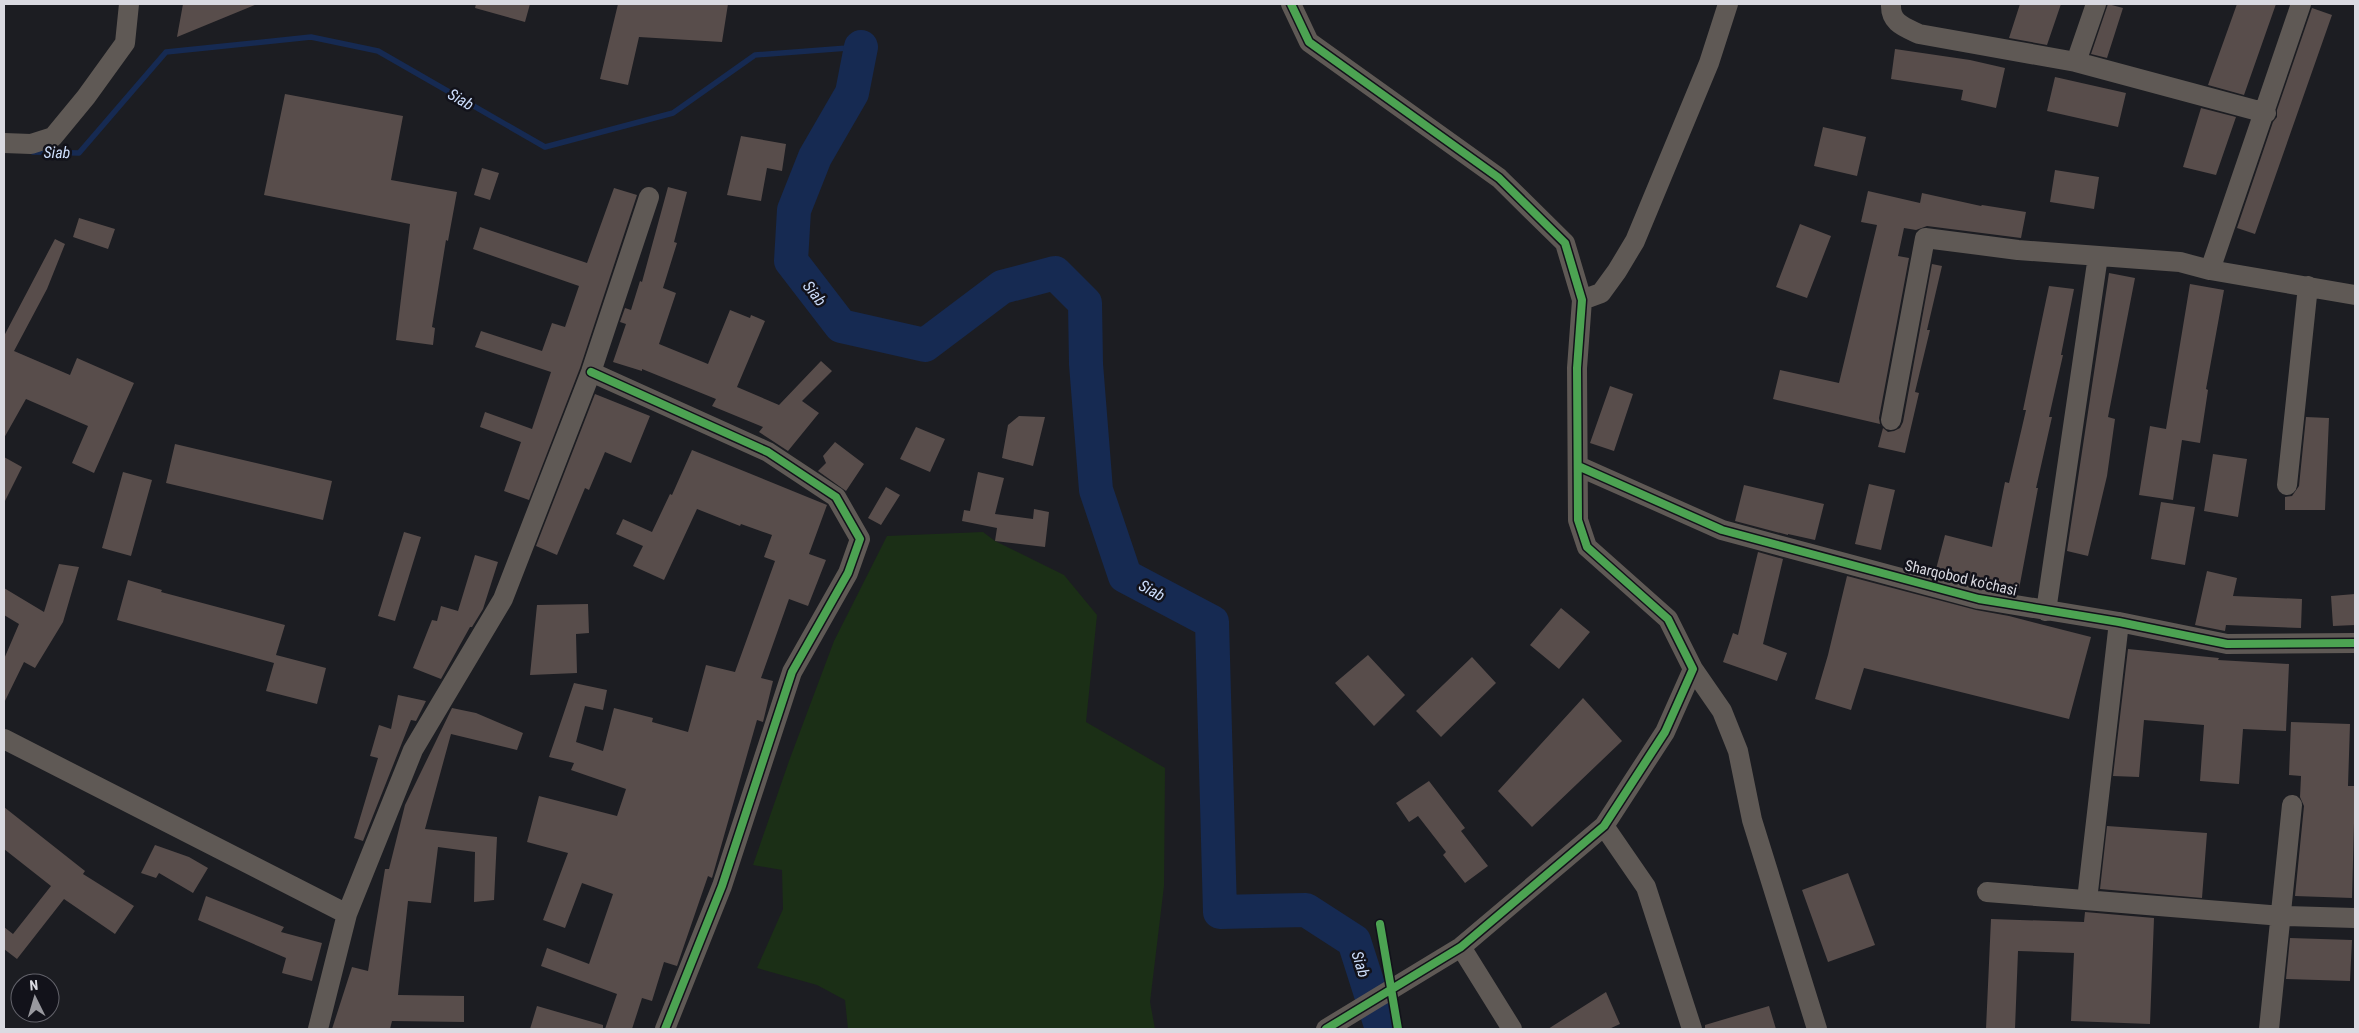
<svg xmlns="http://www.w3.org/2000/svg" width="2359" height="1033" font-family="'Roboto Condensed',sans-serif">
<rect width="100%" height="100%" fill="#1c1d22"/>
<path fill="#1b2f16" d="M983,532L995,541L1064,575L1097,615L1086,722L1165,768L1164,886L1150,1002L1155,1029H848L845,1000L817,985L757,968L783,909L782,870L753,865L789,761L834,641L887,536Z"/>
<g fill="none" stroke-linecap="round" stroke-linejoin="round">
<path stroke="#162a52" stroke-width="5.5" d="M33,152L79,153L166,52L311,37L378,51L545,147L673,113L755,55L861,47"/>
<path stroke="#162a52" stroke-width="34" d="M861,47L852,93L815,157L794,210L791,261L841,326L925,345L1002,287L1055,273L1085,303L1086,364L1096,490L1125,576L1212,622L1220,912L1306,910L1354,941L1382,1029"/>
</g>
<path fill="#584d4b" d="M183,4H257L177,37Z
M476,4H530L525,22L475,8Z
M618,4H728L722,42L639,37L628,85L600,79Z
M2020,4H2061L2047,45L2009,38Z
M2108,4L2123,8L2107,58L2091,54Z
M2237,4H2276L2244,95L2208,85Z
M2312,8L2332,15L2255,234L2237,228L2273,122L2277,117V110Z
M1895,49L1970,60L2005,68L1996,108L1961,100L1963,90L1891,79Z
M2055,77L2126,93L2118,127L2047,111Z
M285,94L403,116L391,180L457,192L448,241L446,240L432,327L435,328L433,345L396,340L410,224L264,195Z
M2201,108L2236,117L2216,175L2183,167Z
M1823,127L1866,137L1857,176L1814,166Z
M741,136L786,144L782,171L767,168L761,201L727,195Z
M482,168L499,173L490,200L474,195Z
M2055,170L2099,177L2094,209L2050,202Z
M668,187L687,192L674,242L677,243L663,288L676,293L659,344L708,364L730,310L750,318L751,315L765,321L737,387L779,405L821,361L832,371L802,401L819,413L788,451L759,432L763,427L712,406L716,399L642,369V371L613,362L626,324L620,322L625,308L631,310L640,281L642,282Z
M614,188L637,195L580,368L529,500L504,491L521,442L480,427L485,412L532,429L551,372L475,347L481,331L542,351L552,323L565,327L579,286L473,249L480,227L587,263Z
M1868,191L1920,203L1922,193L1981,206L1982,205L2026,212L2021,238L1927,226L1916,230L1904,228L1898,256L1909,258L1879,418L1880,424L1773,399L1780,370L1839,383L1877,225L1861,222Z
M79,218L115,229L108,249L73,237Z
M1800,224L1831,236L1807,298L1776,287Z
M55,239L65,244L47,289L14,351L70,375L77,358L134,383L94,473L72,463L88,426L26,399L4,438V336Z
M1932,264L1942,266L1927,330H1930L1915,392L1919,393L1905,453L1878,447L1883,428L1888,432L1894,431L1900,428L1903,422Z
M2109,273L2135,278L2108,417L2115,419L2107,476L2088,556L2067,551Z
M2190,284L2224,290L2206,389L2208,390L2200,443L2182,440L2173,500L2139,495L2150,426L2166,429Z
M2049,286L2074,289L2061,355H2063L2049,417H2052L2036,488H2038L2019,589L1935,573L1945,535L1992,547L2005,482L2009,483L2026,410H2023Z
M1610,386L1633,394L1614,451L1590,443Z
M595,394L650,416L631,463L605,452L589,490L585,488L557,555L536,546Z
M1019,416L1045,417L1033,466L1002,458L1008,425Z
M2306,417L2329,418L2325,510H2285V497L2292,496L2299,486Z
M916,427L945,439L930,472L900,459Z
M835,442L864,464L846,491L818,471L826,463L823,456Z
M175,444L332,481L323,520L166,483Z
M692,450L827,505L809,554L826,560L808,606L789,599L761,678L773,681L763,722L757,720L712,878L708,876L677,966L664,962L652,1001L642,998L632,1029H605L617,994L541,966L547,948L589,964L613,894L582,883L565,928L543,920L568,853L527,842L539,796L617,816L626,789L571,770L574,763L549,757L574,683L607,690L603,710L585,706L576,742L603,751L614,708L653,718L652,722L688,732L706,665L735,672L775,561L764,557L772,535L741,524L740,526L697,509L664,580L633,566L643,546L616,534L623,519L652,532L670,494L672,495Z
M2213,454L2247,459L2238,517L2204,511Z
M4,457L22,467L4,503Z
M123,472L152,480L131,556L102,548Z
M978,472L1004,478L995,514L1033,519L1034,509L1049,512L1045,547L995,541L997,528L962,521L964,510L970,511Z
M1869,484L1895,490L1881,550L1855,544Z
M1744,485L1824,504L1815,540L1788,534V535L1735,521Z
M886,487L900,495L881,525L868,518Z
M2161,502L2195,507L2185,565L2151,559Z
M404,532L421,537L395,621L378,616Z
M1758,552L1783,559L1763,644L1787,653L1777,681L1723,662L1733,633L1738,635Z
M475,555L498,562L483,609L472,627H470L441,679L413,668L432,620L437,621L441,606L458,611Z
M59,564L79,567L63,622L35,668L24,662L4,703V659L19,624L4,615V588L44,612Z
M2207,571L2237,578L2233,596L2302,599L2301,628L2226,625L2225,631L2195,625Z
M1847,576L1976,610L2009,616L2091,637L2069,719L1864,668L1851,710L1815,699L1828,655Z
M128,580L162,590L161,592L285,625L276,655L326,668L317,704L266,691L274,663L117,620Z
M2355,594V625L2333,626L2331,596Z
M588,604L589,633L576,634L577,673L530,675L537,605Z
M1561,608L1590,632L1559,669L1530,645Z
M2128,649L2219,658L2218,660L2289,664L2286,731L2243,729L2239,784L2200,781L2204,725L2144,720L2139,777L2113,776Z
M1368,655L1405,695L1374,726L1335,683Z
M1472,657L1496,683L1441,737L1416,711Z
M398,695L426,701L416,721L411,720L363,841L354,838L378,758L370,756L379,725L391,729Z
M1583,698L1622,741L1532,827L1498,791Z
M452,708L476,713L523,733L517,750L451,734L425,829L497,837L494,900L474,902L475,852L438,847L431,903L408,901L398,995L464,996V1022L392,1021L390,1029H332L352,967L368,971L385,869H389L405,805Z
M2291,722L2350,724L2348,786H2355L2352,898L2295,896L2304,806L2300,797L2301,776L2289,775Z
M1429,781L1465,828L1461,831L1488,866L1465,883L1443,855L1446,852L1418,816L1409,822L1396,803Z
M4,807L85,871L83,874L134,906L115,934L64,899L17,959L4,949V927L13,934L51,886L4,849Z
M2107,826L2207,833L2202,898L2100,889Z
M155,845L189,857L208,868L193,893L159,873L156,878L141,873Z
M1848,873L1875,945L1828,962L1802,890Z
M206,896L284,927L281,932L322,943L312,981L282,973L286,958L198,920Z
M2085,912L2154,918L2150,1024L2071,1021L2074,953L2018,951L2015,1029H1986L1991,919L2084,922Z
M2290,938L2352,940L2350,981L2286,979Z
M1606,992L1620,1024L1609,1029H1548Z
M537,1006L603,1025V1029H530Z
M1769,1006L1776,1029H1705V1025Z"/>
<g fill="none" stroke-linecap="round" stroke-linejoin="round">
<path stroke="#5f5955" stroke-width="20" d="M1291,4L1309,42L1499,178L1565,243L1582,300L1577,368L1578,520L1587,547L1668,619L1693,669L1665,732L1604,826L1461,947L1326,1029
M1891,4C1890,23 1904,27 1919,34L2076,62L2266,113
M2076,62L2096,4
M4,143L31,144L53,137L86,97L125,43L129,4
M2210,270L2301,4
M1582,300L1601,293L1617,271L1635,241L1709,63L1728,4
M591,372L768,452L836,497L860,539L848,573L792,672L722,886L665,1029
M1891,420L1925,238L2018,250L2180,262L2210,270L2355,295
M1578,466L1722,530L1979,599L2119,622L2227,644L2355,643
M2287,485L2308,286
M2046,611L2098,256
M1693,669L1722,711L1738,751L1752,820L1817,1029
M4,739L347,914L318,1029
M1604,826L1646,887L1692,1029
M1987,892L2282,916L2355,918
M2087,900L2119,622
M347,914L413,750L503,599L591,372L649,197
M1461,947L1512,1029
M2269,1029L2292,805"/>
<defs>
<path id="cycleway" d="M1291,4L1309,42L1499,178L1565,243L1582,300L1577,368L1578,520L1587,547L1668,619L1693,669L1665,732L1604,826L1461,947L1326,1029
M591,372L768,452L836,497L860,539L848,573L792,672L722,886L665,1029
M1578,466L1722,530L1979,599L2119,622L2227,644L2355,643
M1380,924L1398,1029"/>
</defs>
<use href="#cycleway" stroke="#12121a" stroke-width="11"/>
<use href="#cycleway" stroke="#4ca352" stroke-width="8"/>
</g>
<g text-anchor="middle" stroke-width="5" stroke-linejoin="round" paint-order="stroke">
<g font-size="15" fill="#dadae1" stroke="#12121a">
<text transform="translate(1961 578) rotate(13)" y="5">Sharqobod ko'chasi</text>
</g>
<g font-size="16" font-style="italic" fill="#cbdcfa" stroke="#12121a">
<text transform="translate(461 99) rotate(30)" y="6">Siab</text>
<text transform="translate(57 152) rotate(1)" y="6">Siab</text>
<text transform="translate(815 293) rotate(52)" y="6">Siab</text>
<text transform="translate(1152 590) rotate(28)" y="6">Siab</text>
<text transform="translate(1361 964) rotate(72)" y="6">Siab</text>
</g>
</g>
<rect width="2359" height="1033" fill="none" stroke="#dadae1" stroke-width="10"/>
<g transform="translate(35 998) rotate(355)"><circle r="24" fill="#12121a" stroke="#62626a"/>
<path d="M0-4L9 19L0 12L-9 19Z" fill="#98989e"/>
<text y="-8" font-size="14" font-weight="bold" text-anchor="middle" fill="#dadae1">N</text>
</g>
</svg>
